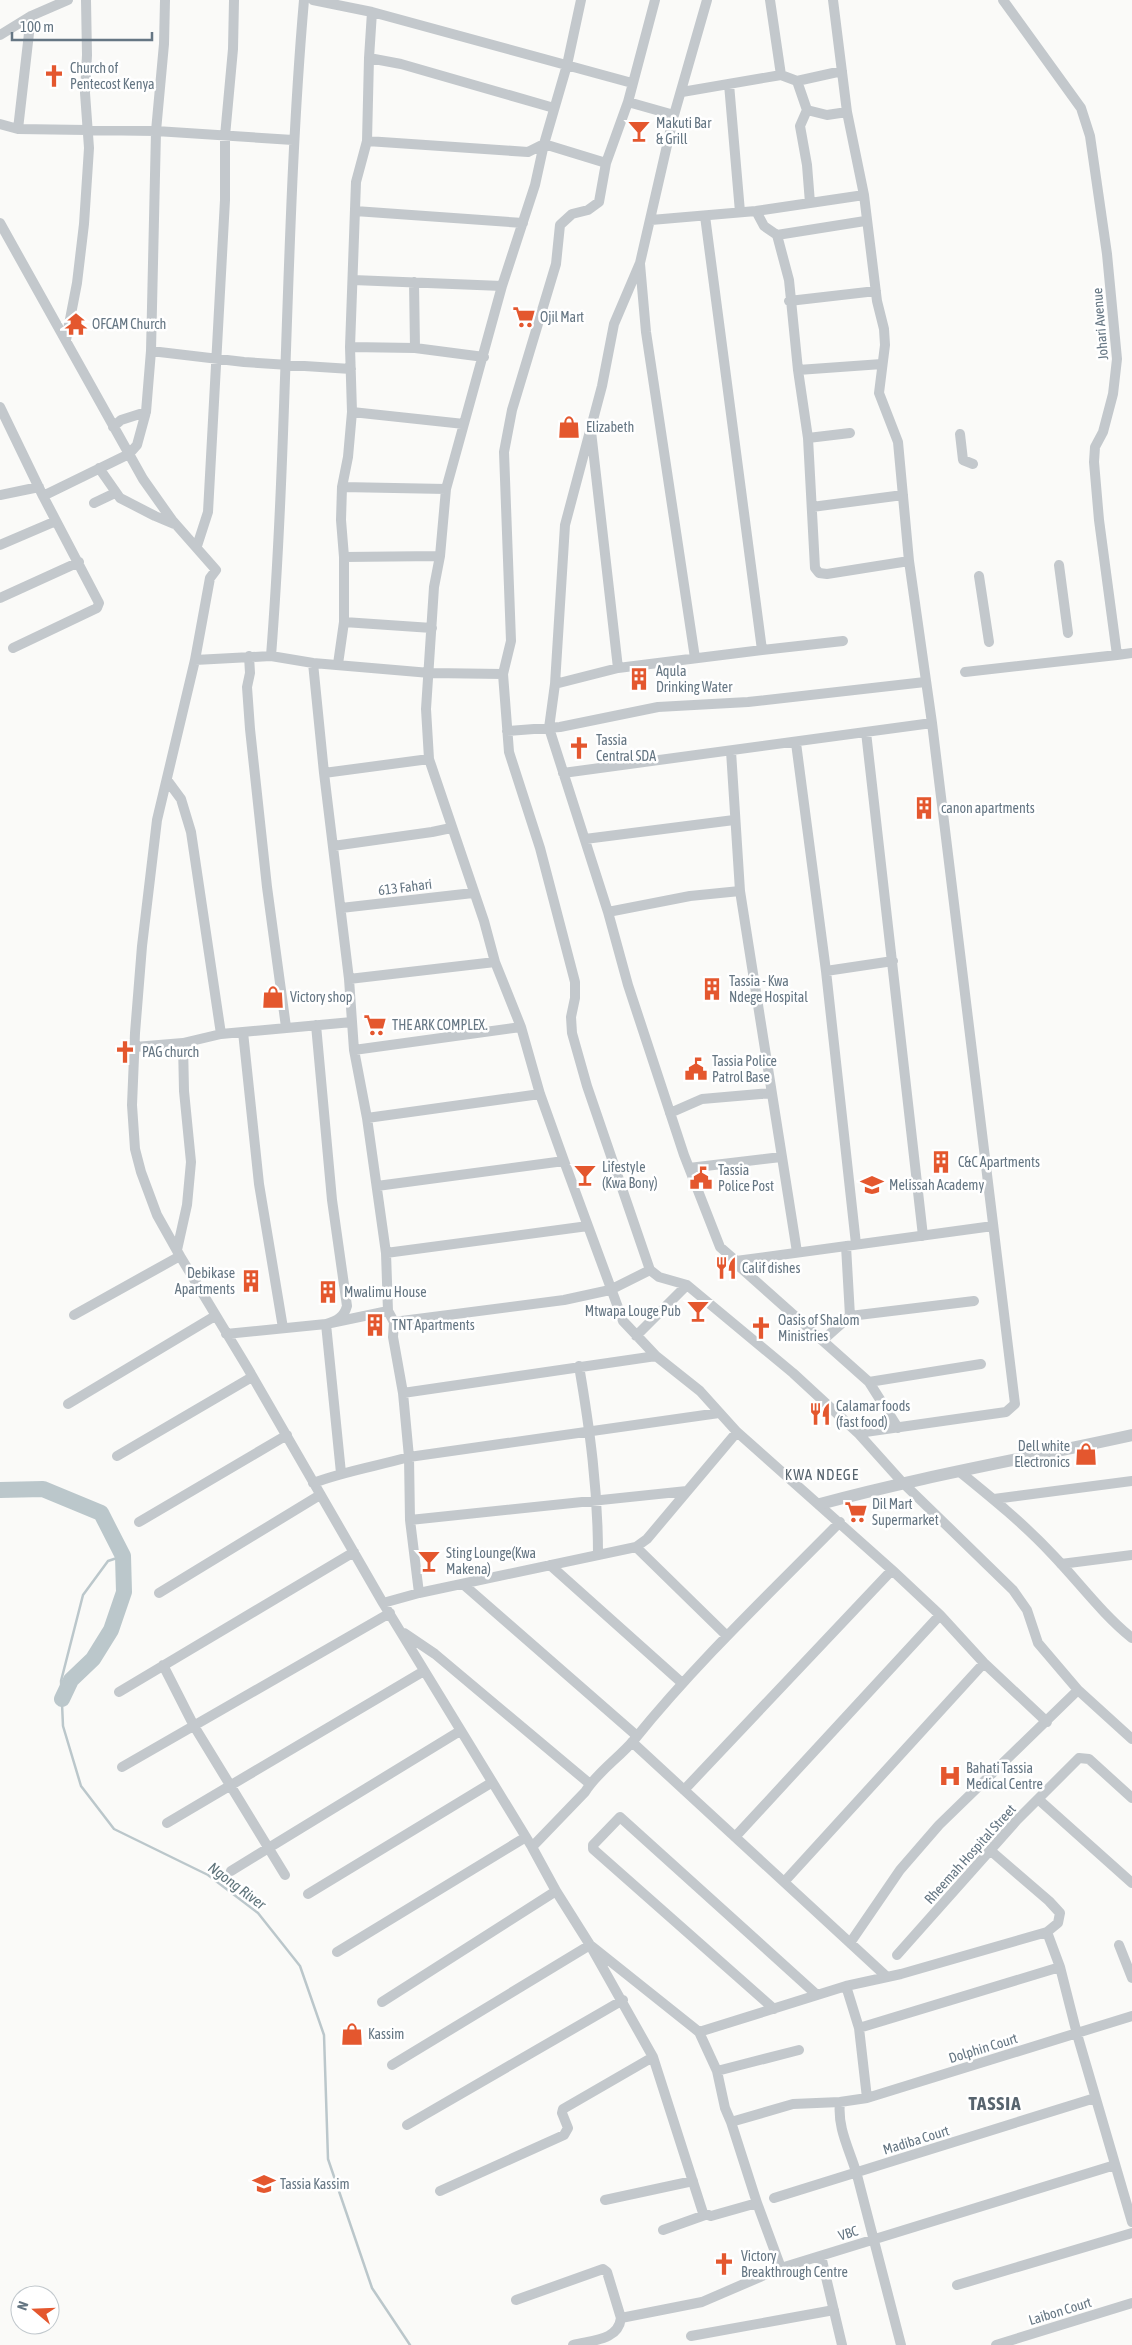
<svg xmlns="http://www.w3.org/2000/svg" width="1132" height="2345" font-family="'Asap Condensed',sans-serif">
<rect width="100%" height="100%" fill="#fafaf8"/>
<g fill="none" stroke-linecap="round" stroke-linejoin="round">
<path stroke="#bbc7cb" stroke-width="2.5" d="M123,1556L108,1561L83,1595L61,1681L63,1726L81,1786L114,1829L208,1875L258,1913L300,1966L324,2035L328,2159L372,2288L410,2345"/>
<path stroke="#bbc7cb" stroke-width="16" d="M0,1490L43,1489L101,1513L123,1556L124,1592L111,1630L93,1659L71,1680L62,1699"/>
<path stroke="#c3c8cc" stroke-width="10" d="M313,0L372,12L632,83
M581,0L567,65L544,144L535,185L502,286L446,489L440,556L434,587L426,709L429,759L484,921L495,962L521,1027L540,1094L564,1161L623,1321L656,1356L700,1391L737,1432L892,1570L940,1615L984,1663L1047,1722
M655,0L628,102L606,163L599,202L588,210L572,214L560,225L556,264L512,410L504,452L511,641L503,674L509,752L540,848L575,982V998L571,1017L572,1033L587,1086L650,1270L659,1277L687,1285L793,1373L858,1433L902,1482L1013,1590L1027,1610L1038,1643L1078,1690L1132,1739
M707,0L674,115L640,263L614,324L602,386L565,525L555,684L549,728L608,912L628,985L684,1155L720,1247L736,1261L741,1268L869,1382L898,1428
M770,0L781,75
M833,0L847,112L864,195L877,301L884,329L885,345L879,393L898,442L909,561
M1003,0L1081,108L1090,136L1107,254L1117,359L1113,394L1103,432L1095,447L1094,462L1099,520L1117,655L1132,653
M0,35L31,16L68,0
M369,58L401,64L554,108
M797,81L842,71
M729,84L740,212
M682,92L781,75L797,81L807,110L827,115L847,112
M628,102L674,115
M807,110L800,126L807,165L810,203
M0,124L18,129L156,131L293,140
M18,129L31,16
M367,141L528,152L544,144L606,163
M355,211L523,223
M756,211L764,226L777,235L789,280L798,370L808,438L815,568L819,573L827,574L909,561L932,723L1015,1404L1006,1412L858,1433
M651,220L756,211L864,195
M0,223L143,479L172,520L216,570L210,578L195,660L157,820L142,946L135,1033L132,1105L135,1149L141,1172L157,1215L180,1256L247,1367L383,1603L532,1847L556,1891L590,1945L699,2032L717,2071L725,2108L731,2122L793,2104L840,2102L867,2098L1132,2016
M777,235L865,221
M640,264L646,332L695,658
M353,280L502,286
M414,282L415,348
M789,301L876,291
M66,340L77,283L84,224L89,148L85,93L87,55L86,0
M350,347L415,348L484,357
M151,351L244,362L351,369
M798,370L882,364
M0,407L43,496L99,603L97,608L13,648
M352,412L464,424
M113,427L121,420L146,412L151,351L156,131L164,44L165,0
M591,431L618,668
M960,434L963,460L973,464
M808,438L850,433
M99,468L120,498L155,516L174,524
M342,487L446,489
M0,495L39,487
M43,496L129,454L137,445L146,412
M94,503L115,493
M812,507L903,495
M0,545L56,521
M197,546L208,512L225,200V136L233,49L234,0
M344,557L440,556
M1059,565L1068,633
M979,576L989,642
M0,598L79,562
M344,622L432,628
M762,650L843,641
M249,656L250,673L247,687L250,729L267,887L286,1027
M271,656C288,438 285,218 304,0
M195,660L271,656L313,663L430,673L503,674
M313,663L324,773
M338,664L344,622V557L341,520L342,487L348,457L352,412L350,347L356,182L367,141L369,58L372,12
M965,672L1117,655
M555,684L618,668L762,650L705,216
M507,731L560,727L658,707L748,702L925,682
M866,732L923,1236
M796,743L826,971L856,1244
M731,751L740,891L797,1252
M563,773L932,723
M167,780L181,799L191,832L221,1034
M585,839L734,820
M333,846L432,832L451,828
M341,908L473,893
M608,912L690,896L740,891
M826,971L893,961
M349,979L495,962
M243,1032L259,1184L283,1328
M135,1047L183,1043
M354,1050L521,1027
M670,1113L702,1099L771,1093
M367,1118L540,1094
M689,1168L781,1157
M377,1186L564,1161
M177,1250L187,1205L191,1162L184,1091L183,1043L221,1034L352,1022
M386,1253L588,1226
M736,1261L993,1226
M74,1315L180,1256
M850,1316L974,1301
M394,1322L564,1300L610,1290L650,1270
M226,1334L326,1324C337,1321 344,1317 347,1306L332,1200L316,1025
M636,1336L687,1285
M823,1340L850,1316L846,1246
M579,1366C590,1430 598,1490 598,1555
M869,1382L981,1364
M403,1393L656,1356
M68,1404L215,1316
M117,1456L252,1377
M960,1472C992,1498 1024,1524 1052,1554C1079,1582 1102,1614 1132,1638
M341,1473L326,1324L388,1311
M313,1483C345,1471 377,1466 409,1457L719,1413
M994,1499L1132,1481
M410,1520L687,1491
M139,1522L287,1435
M636,1547L727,1636
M1061,1564L1132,1555
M550,1565L682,1683
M464,1585L637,1736
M159,1593L320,1495
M419,1593L410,1520L409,1457L403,1393L393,1337L394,1322L388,1311L386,1253L367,1118L354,1050L349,979L324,773L429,759
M383,1603L419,1593L636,1547L647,1539L737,1432
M404,1633L435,1654L590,1784
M163,1665L194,1726L285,1875
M119,1692L354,1552
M632,1742L887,1977
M122,1767L390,1613
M684,1790L892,1570
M1038,1799L1132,1883
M167,1823L424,1671
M735,1837L940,1615
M532,1847L585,1792C597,1772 619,1758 634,1740C697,1662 770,1593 840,1522
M231,1871L460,1731
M784,1882L984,1663
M308,1894L491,1783
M1047,1932L1060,1967L1077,2034L1132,2222
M850,1943L900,1870L939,1825L1078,1690
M1119,1945L1132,1978
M337,1952L526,1837
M897,1955L1017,1820L1079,1758L1089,1759L1132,1798
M846,1986L859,2028L867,2098
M382,2002L556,1891
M774,2009L593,1849V1845L620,1817L817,1995
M859,2028L1060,1967
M699,2032L846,1986L901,1974L1047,1932L1058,1923L1060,1913L1049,1901L991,1851
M392,2065L590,1945L653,2057L703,2213L711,2216L757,2203L781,2268
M717,2071L799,2050
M840,2102C837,2129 850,2150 857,2175C872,2231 886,2288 901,2345
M731,2122L757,2203
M407,2125L623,2000
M440,2191L564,2135L568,2128L562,2113L563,2109L653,2057
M774,2198L1095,2098
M605,2200L693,2181
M663,2230L705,2215
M821,2256L842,2345
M957,2285L1132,2233
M516,2300L603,2269L607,2272L621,2318
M691,2336L834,2310
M573,2345C592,2340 618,2341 621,2318L702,2302L781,2268L1115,2165
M996,2345L1132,2303"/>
<path stroke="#c3c8cc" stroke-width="12" d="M820,1504C923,1476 1028,1458 1132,1435"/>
</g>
<defs>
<symbol id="church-bare" viewBox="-9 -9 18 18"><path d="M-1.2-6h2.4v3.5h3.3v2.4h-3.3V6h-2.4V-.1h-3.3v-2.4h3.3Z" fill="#e4572e" stroke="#fff" stroke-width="2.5" paint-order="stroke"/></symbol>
<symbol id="bar-bare" viewBox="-9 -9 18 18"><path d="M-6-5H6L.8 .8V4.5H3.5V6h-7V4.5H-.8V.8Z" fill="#e4572e" stroke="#fff" stroke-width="2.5" paint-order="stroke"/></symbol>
<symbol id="supermarket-bare" viewBox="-9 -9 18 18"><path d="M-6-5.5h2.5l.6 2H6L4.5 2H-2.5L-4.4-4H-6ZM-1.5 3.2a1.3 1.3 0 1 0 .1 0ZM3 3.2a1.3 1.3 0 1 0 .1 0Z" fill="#e4572e" stroke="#fff" stroke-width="2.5" paint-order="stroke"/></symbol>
<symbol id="temple-bare" viewBox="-9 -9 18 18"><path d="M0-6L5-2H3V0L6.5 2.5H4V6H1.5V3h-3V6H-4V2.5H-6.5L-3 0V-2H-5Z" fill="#e4572e" stroke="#fff" stroke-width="2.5" paint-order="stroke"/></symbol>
<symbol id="shop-bare" viewBox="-9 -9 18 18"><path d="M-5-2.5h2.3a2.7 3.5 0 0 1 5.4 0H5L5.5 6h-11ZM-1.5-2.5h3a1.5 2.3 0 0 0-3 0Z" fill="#e4572e" stroke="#fff" stroke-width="2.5" paint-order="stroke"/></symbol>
<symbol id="building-bare" viewBox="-9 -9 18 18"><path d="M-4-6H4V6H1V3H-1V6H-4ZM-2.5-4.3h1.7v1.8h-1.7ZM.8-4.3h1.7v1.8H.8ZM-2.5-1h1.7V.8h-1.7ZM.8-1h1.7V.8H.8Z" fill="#e4572e" stroke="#fff" stroke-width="2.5" paint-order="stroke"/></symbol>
<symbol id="civic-bare" viewBox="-9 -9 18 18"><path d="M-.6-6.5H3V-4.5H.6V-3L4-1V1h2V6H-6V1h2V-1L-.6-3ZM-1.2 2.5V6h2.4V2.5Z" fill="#e4572e" stroke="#fff" stroke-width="2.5" paint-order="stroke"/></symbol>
<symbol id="school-bare" viewBox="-9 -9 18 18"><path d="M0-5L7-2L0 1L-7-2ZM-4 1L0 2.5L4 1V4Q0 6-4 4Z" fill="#e4572e" stroke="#fff" stroke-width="2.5" paint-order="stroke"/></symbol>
<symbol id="restaurant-bare" viewBox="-9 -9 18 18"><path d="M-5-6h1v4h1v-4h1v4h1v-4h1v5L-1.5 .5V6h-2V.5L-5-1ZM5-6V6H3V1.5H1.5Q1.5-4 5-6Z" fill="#e4572e" stroke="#fff" stroke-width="2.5" paint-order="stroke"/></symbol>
<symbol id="hospital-bare" viewBox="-9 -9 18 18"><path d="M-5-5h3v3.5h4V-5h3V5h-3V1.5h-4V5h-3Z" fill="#e4572e" stroke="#fff" stroke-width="2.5" paint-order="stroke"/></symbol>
</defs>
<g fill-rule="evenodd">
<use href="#church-bare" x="38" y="60" width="32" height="32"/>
<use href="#bar-bare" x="623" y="115" width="32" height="32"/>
<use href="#supermarket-bare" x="508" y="301" width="32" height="32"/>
<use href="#temple-bare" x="60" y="308" width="32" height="32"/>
<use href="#shop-bare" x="553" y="411" width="32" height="32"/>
<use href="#building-bare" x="623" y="663" width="32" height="32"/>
<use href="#church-bare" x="563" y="732" width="32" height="32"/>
<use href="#building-bare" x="908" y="792" width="32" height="32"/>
<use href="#building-bare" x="696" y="973" width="32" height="32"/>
<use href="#shop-bare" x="257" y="981" width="32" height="32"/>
<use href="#supermarket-bare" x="359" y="1009" width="32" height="32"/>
<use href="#church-bare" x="109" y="1036" width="32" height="32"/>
<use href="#civic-bare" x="680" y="1053" width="32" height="32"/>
<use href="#building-bare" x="925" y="1146" width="32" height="32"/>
<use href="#bar-bare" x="569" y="1159" width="32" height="32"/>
<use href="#civic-bare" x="685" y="1162" width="32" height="32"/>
<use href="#school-bare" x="856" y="1169" width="32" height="32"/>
<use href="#restaurant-bare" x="710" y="1252" width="32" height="32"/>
<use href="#building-bare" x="235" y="1265" width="32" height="32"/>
<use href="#building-bare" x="312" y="1276" width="32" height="32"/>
<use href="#bar-bare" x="682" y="1295" width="32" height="32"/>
<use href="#building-bare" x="359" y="1309" width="32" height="32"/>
<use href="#church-bare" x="745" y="1312" width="32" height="32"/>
<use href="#restaurant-bare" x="804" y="1398" width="32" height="32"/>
<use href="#shop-bare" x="1070" y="1438" width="32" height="32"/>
<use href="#supermarket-bare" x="840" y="1496" width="32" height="32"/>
<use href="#bar-bare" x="413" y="1545" width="32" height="32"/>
<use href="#hospital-bare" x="934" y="1760" width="32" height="32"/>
<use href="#shop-bare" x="336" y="2018" width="32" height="32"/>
<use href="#school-bare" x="248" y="2168" width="32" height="32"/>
<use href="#church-bare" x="708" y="2248" width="32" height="32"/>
</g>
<g text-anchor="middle" stroke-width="5" stroke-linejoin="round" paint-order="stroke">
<g font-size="14" fill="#657683" stroke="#fff" text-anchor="start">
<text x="70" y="73">Church of<tspan x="70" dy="16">Pentecost Kenya</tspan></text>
<text x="656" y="128">Makuti Bar<tspan x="656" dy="16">&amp; Grill</tspan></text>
<text x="540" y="322">Ojil Mart</text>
<text x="92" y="329">OFCAM Church</text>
<text x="586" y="432">Elizabeth</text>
<text x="656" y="676">Aqula<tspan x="656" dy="16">Drinking Water</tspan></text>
<text x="596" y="745">Tassia<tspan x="596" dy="16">Central SDA</tspan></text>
<text x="941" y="813">canon apartments</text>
<text x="729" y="986">Tassia - Kwa<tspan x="729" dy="16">Ndege Hospital</tspan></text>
<text x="290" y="1002">Victory shop</text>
<text x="392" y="1030">THE ARK COMPLEX.</text>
<text x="142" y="1057">PAG church</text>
<text x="712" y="1066">Tassia Police<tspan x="712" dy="16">Patrol Base</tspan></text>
<text x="958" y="1167">C&amp;C Apartments</text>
<text x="602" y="1172">Lifestyle<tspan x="602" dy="16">(Kwa Bony)</tspan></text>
<text x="718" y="1175">Tassia<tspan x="718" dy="16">Police Post</tspan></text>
<text x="889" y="1190">Melissah Academy</text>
<text x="742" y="1273">Calif dishes</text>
<text x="235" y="1278" text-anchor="end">Debikase<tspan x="235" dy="16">Apartments</tspan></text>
<text x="344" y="1297">Mwalimu House</text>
<text x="681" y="1316" text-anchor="end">Mtwapa Louge Pub</text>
<text x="778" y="1325">Oasis of Shalom<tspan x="778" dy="16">Ministries</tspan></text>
<text x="392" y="1330">TNT Apartments</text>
<text x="836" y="1411">Calamar foods<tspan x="836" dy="16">(fast food)</tspan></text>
<text x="1070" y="1451" text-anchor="end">Dell white<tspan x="1070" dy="16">Electronics</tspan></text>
<text x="872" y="1509">Dil Mart<tspan x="872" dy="16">Supermarket</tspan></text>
<text x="446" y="1558">Sting Lounge(Kwa<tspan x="446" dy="16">Makena)</tspan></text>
<text x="966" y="1773">Bahati Tassia<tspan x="966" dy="16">Medical Centre</tspan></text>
<text x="368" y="2039">Kassim</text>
<text x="280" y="2189">Tassia Kassim</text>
<text x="741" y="2261">Victory<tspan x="741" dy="16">Breakthrough Centre</tspan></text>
</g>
<g font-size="14" fill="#657683" stroke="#fff">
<text transform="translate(1100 324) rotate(-95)" y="5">Johari Avenue</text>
<text transform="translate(405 887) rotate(-7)" y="5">613 Fahari</text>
<text transform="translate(970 1854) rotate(-48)" y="5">Rheemah Hospital Street</text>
<text transform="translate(983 2048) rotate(-17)" y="5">Dolphin Court</text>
<text transform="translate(916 2140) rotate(-17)" y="5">Madiba Court</text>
<text transform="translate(848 2233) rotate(-18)" y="5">VBC</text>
<text transform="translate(1060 2311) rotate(-17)" y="5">Laibon Court</text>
</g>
<g font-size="15" letter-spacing="1" fill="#57646e" stroke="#fff">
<text x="822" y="1480">KWA NDEGE</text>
</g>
<g font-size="15" font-style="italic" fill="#60757c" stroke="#fff">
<text transform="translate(237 1886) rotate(37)" y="5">Ngong River</text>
</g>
<g font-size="19" font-weight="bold" letter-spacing="1" fill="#57646e" stroke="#fff">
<text x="995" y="2110">TASSIA</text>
</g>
</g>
<g transform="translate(35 2310) rotate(289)"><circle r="24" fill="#ffffff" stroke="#c1c8cd"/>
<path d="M0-4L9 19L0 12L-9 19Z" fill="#e4572e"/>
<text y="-8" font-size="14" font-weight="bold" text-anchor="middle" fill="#657683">N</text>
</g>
<path d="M12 32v8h140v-8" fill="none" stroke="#657683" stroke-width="2.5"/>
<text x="20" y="32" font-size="15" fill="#657683" stroke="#ffffff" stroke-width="4" paint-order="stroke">100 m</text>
</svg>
